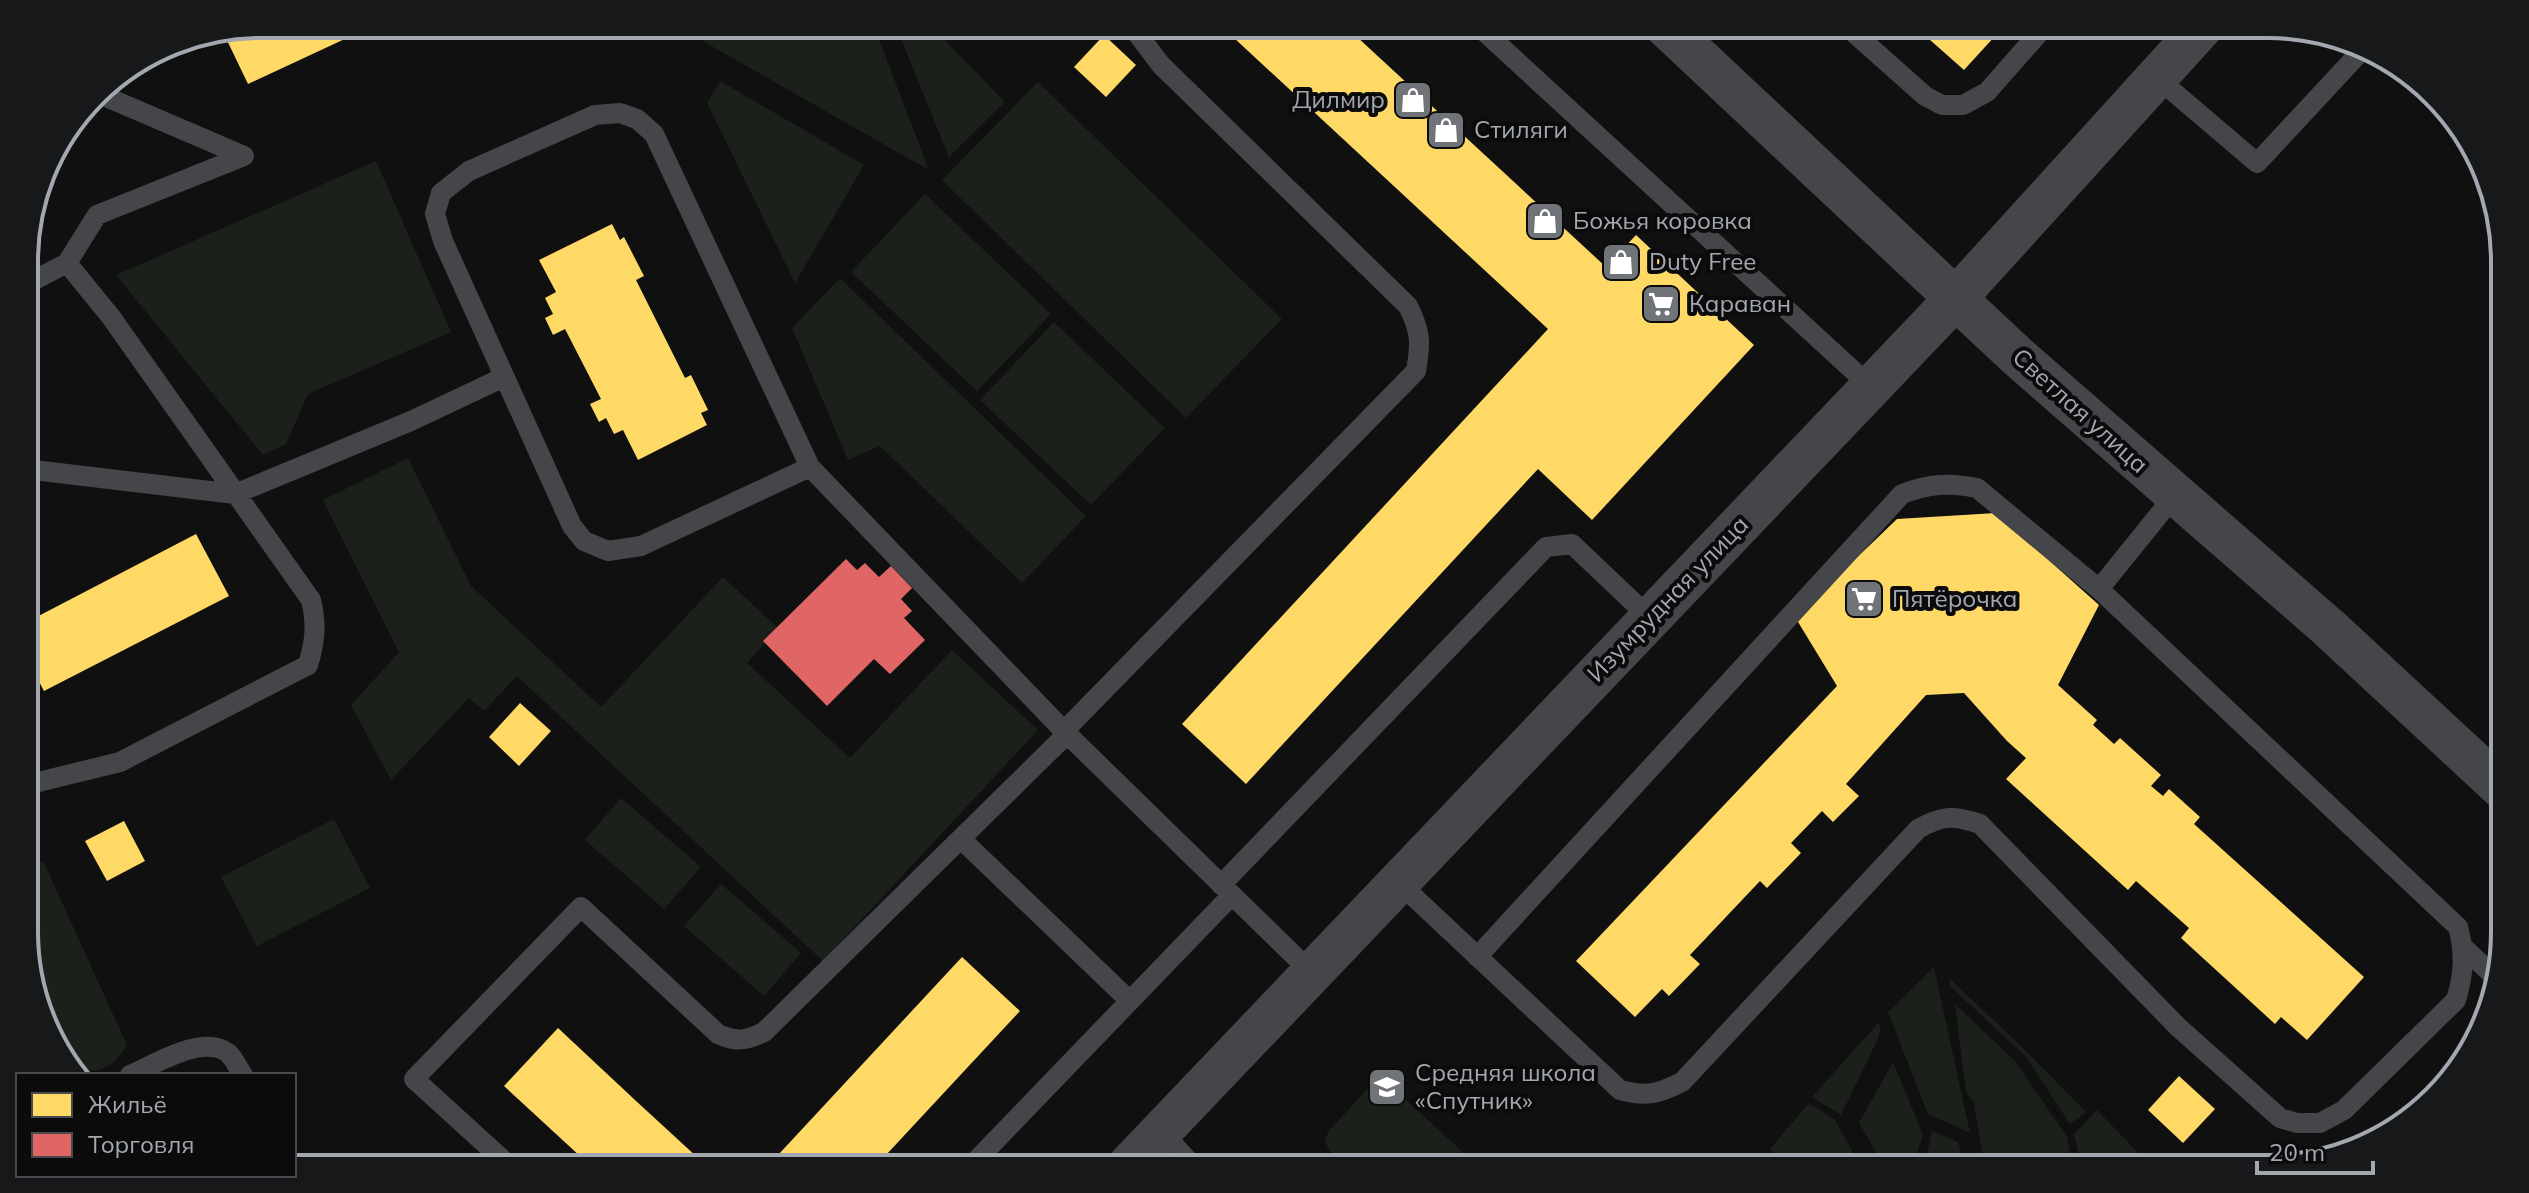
<svg xmlns="http://www.w3.org/2000/svg" width="2529" height="1193" font-family="Mulish,sans-serif">
<rect width="100%" height="100%" fill="#101011"/>
<path fill="#1b201b" d="M673,24H737L741,31L754,24H873L929,170Z
M895,24H929L1005,102L949,157Z
M720,81L864,165L795,283L707,103Z
M1038,82L1282,319L1186,418L942,180Z
M376,161L451,332L308,394L286,444L263,455L116,275Z
M925,194L1051,314L977,391L851,272Z
M840,278L1086,516L1022,583L880,446L848,460L792,328Z
M1054,322L1165,428L1091,505L980,400Z
M408,458L471,586L601,707L723,577L778,628L747,663L850,758L952,650L1038,730L823,961L517,676L484,711L469,698L391,780L351,705L399,652L323,500Z
M621,798L701,867L664,909L585,840Z
M334,819L370,888L257,946L221,877Z
M26,859L44,863L127,1045C117,1064 95,1080 76,1064L26,963Z
M721,884L801,953L764,996L684,926Z
M1934,967L1970,1133L1928,1114L1888,1012Z
M1949,978L2022,1047L2086,1112L2070,1124L2025,1056L1951,987Z
M1955,1004L2016,1062L2067,1137L2073,1169H1985L1974,1103L1966,1092Z
M1878,1023L1881,1030L1877,1041L1841,1115L1812,1097Z
M1893,1062L1923,1135L1912,1169H1886L1859,1123Z
M1379,1082L1390,1085L1481,1169H1349L1329,1150L1325,1141L1328,1132L1371,1085Z
M1809,1103L1835,1120L1862,1169H1790L1770,1149Z
M2097,1110L2154,1169H2082L2074,1134Z
M1932,1131L1958,1142L1966,1169H1932L1934,1165L1926,1160Z"/>
<path fill="#ffd966" d="M261,24H377L248,84L223,32Z
M1219,24H1343L1606,267L1636,235L1754,345L1592,520L1538,469L1246,784L1182,724L1548,329Z
M1912,24H2006L1964,70Z
M1104,35L1136,65L1106,97L1074,67Z
M612,224L620,240L624,237L644,276L636,280L685,378L691,375L708,410L701,413L707,425L638,460L623,430L614,434L606,418L599,422L590,404L601,399L565,329L553,335L545,318L553,314L545,298L556,292L539,260Z
M1996,513L2099,605L2058,685L2097,720L2093,725L2114,744L2120,738L2161,775L2151,786L2163,796L2169,789L2200,817L2194,824L2364,977L2307,1040L2281,1017L2275,1024L2181,938L2189,928L2136,881L2128,890L2006,779L2026,758L2007,741L1964,693L1926,695L1846,784L1859,796L1833,822L1822,811L1791,843L1801,853L1767,888L1760,881L1690,955L1700,964L1669,996L1662,989L1635,1017L1576,961L1837,686L1795,617L1897,519Z
M196,534L229,596L44,691L25,655V623Z
M520,703L551,731L519,766L489,737Z
M124,821L145,861L107,881L85,841Z
M962,957L1020,1011L873,1169H765Z
M558,1028L635,1100L710,1169H594L504,1086Z
M2179,1076L2215,1109L2183,1143L2148,1110Z"/>
<path fill="#e06666" d="M846,559L857,570L865,563L879,577L891,566L912,588L901,599L912,611L904,618L925,640L890,674L874,659L827,706L763,641Z"/>
<g fill="none" stroke-linecap="round" stroke-linejoin="round">
<path stroke="#454649" stroke-width="20" d="M1130,24L1161,65L1408,306C1421,332 1421,343 1416,371L1064,731L1312,973
M1476,24L1870,386
M1844,24L1925,96L1942,105H1963L1987,92L2047,24
M2156,77L2257,163L2365,47
M25,285L67,263L97,215L244,156L97,93
M810,467L641,546L608,551L584,541L572,526L443,241L435,214L441,193L469,171L595,115L620,113L637,119L654,134L810,467L1064,731
M25,469L235,494L411,421L504,377
M26,785L120,762L308,665C315,642 317,624 311,600L111,317L67,263
M961,839L1130,1001
M1398,882L1620,1090C1647,1097 1658,1094 1682,1082L1918,829C1943,815 1953,815 1980,824L2178,1027L2280,1118L2297,1123H2320L2344,1110L2456,1000C2464,974 2465,953 2458,927L2099,589L2175,495
M1221,885L1546,547L1572,544L1650,618
M2463,947L2496,978
M1477,957L1902,494C1928,484 1949,482 1977,488L2099,589
M130,1075C156,1064 202,1034 228,1053C234,1058 238,1068 243,1075
M1161,1131L1196,1169
M294,1163L297,1169
M513,1169L414,1079L581,907L718,1034C736,1042 746,1041 764,1032L1067,734
M968,1169L1232,895"/>
<path stroke="#454649" stroke-width="42" d="M1663,24L2017,356L2329,628L2505,791
M1125,1169L1956,298L2205,24"/>
</g>
<defs>
<symbol id="shop-square" viewBox="-11 -11 22 22"><rect x="-9" y="-9" width="18" height="18" rx="4" fill="#707378" stroke="#0b0b0c"/><path d="M-5-2.5h2.3a2.7 3.5 0 0 1 5.4 0H5L5.5 6h-11ZM-1.5-2.5h3a1.5 2.3 0 0 0-3 0Z" fill="#fff"/></symbol>
<symbol id="supermarket-square" viewBox="-11 -11 22 22"><rect x="-9" y="-9" width="18" height="18" rx="4" fill="#707378" stroke="#0b0b0c"/><path d="M-6-5.5h2.5l.6 2H6L4.5 2H-2.5L-4.4-4H-6ZM-1.5 3.2a1.3 1.3 0 1 0 .1 0ZM3 3.2a1.3 1.3 0 1 0 .1 0Z" fill="#fff"/></symbol>
<symbol id="school-square" viewBox="-11 -11 22 22"><rect x="-9" y="-9" width="18" height="18" rx="4" fill="#707378" stroke="#0b0b0c"/><path d="M0-5L7-2L0 1L-7-2ZM-4 1L0 2.5L4 1V4Q0 6-4 4Z" fill="#fff"/></symbol>
</defs>
<g fill-rule="evenodd">
<use href="#shop-square" x="1391" y="78" width="44" height="44"/>
<use href="#shop-square" x="1424" y="108" width="44" height="44"/>
<use href="#shop-square" x="1523" y="199" width="44" height="44"/>
<use href="#shop-square" x="1599" y="240" width="44" height="44"/>
<use href="#supermarket-square" x="1639" y="282" width="44" height="44"/>
<use href="#supermarket-square" x="1842" y="577" width="44" height="44"/>
<use href="#school-square" x="1365" y="1065" width="44" height="44"/>
</g>
<g text-anchor="middle" stroke-width="8" stroke-linejoin="round" paint-order="stroke">
<g font-size="24" fill="#a3a8b0" stroke="#0b0b0c" text-anchor="start">
<text x="1385" y="108" text-anchor="end">Дилмир</text>
<text x="1474" y="138">Стиляги</text>
<text x="1573" y="229">Божья коровка</text>
<text x="1649" y="270">Duty Free</text>
<text x="1689" y="312">Караван</text>
<text x="1892" y="607">Пятёрочка</text>
<text x="1415" y="1081">Средняя школа<tspan x="1415" dy="28">«Спутник»</tspan></text>
</g>
<g font-size="24" fill="#a3a8b0" stroke="#0b0b0c">
<text transform="translate(2080 411) rotate(42)" y="8">Светлая улица</text>
<text transform="translate(1668 599) rotate(-46)" y="8">Изумрудная улица</text>
</g>
</g>
<path d="M0 0H2529V1193H0ZM261 38H2268A223 223 0 0 1 2491 261V932A223 223 0 0 1 2268 1155H261A223 223 0 0 1 38 932V261A223 223 0 0 1 261 38Z" fill="#171819" fill-rule="evenodd"/>
<path fill="none" stroke="#a3a8b0" stroke-width="4" d="M261 38H2268A223 223 0 0 1 2491 261V932A223 223 0 0 1 2268 1155H261A223 223 0 0 1 38 932V261A223 223 0 0 1 261 38Z"/>
<rect x="16" y="1073" width="280" height="104" fill="#0b0b0c" stroke="#484a4e" stroke-width="2"/>
<rect x="32" y="1093" width="40" height="24" fill="#ffd966" stroke="#484a4e" stroke-width="2"/>
<text x="88" y="1113" font-size="24" fill="#a3a8b0">Жильё</text>
<rect x="32" y="1133" width="40" height="24" fill="#e06666" stroke="#484a4e" stroke-width="2"/>
<text x="88" y="1153" font-size="24" fill="#a3a8b0">Торговля</text>
<path d="M2257 1161v12h116v-12" fill="none" stroke="#a3a8b0" stroke-width="4"/>
<text x="2269" y="1161" font-size="24" fill="#a3a8b0" stroke="#0b0b0c" stroke-width="6" paint-order="stroke">20 m</text>
</svg>
